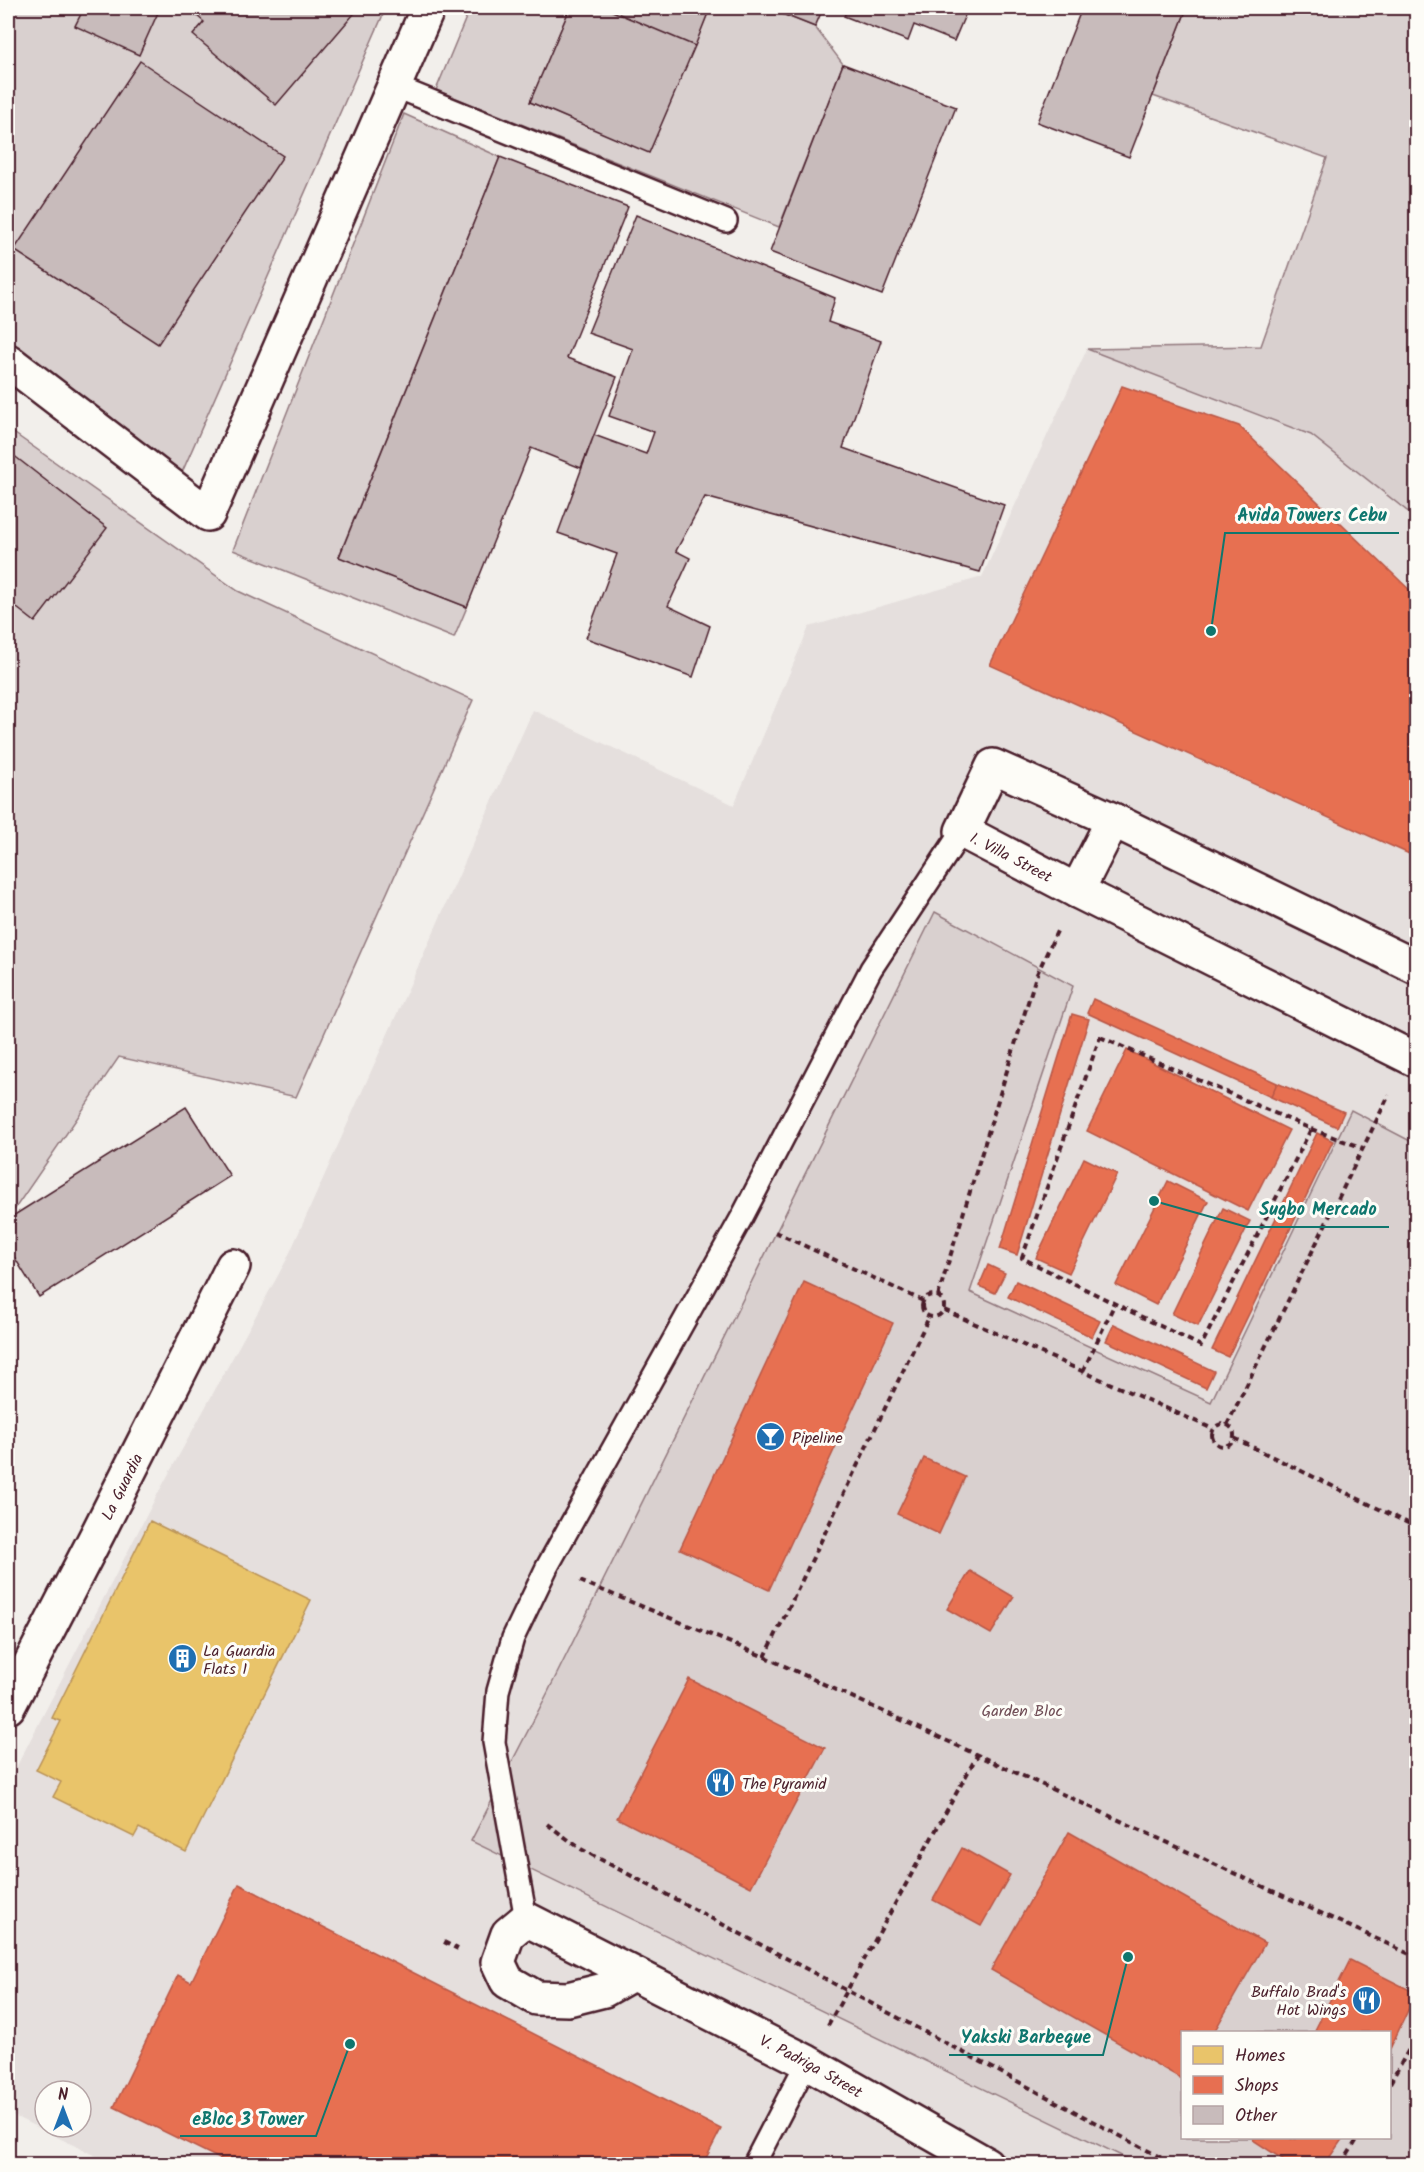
<svg xmlns="http://www.w3.org/2000/svg" width="1424" height="2172" font-family="Kalam,sans-serif">
<rect width="100%" height="100%" fill="#f2efeb"/>
<filter id="ink" filterUnits="userSpaceOnUse"><feTurbulence type="fractalNoise" baseFrequency=".0167" numOctaves="2"/><feDisplacementMap in="SourceGraphic" scale="12" xChannelSelector="R" yChannelSelector="G"/><feConvolveMatrix kernelMatrix="1 2 1 2 8 2 1 2 1" color-interpolation-filters="sRGB"/></filter>
<g filter="url(#ink)">
<path fill="#e5dfdd" fill-rule="evenodd" d="M1087,349L1311,435L1416,518V2164H112L8,2113V1783L156,1497L287,1259L533,710L734,805L809,627L982,577ZM1182,2032H1390V2138H1182ZM45,2091H81V2127H45Z"/>
<path fill="#d9d0cf" stroke="#92787d" stroke-width="1.5" fill-rule="evenodd" d="M8,8H386L180,477L8,343Z
M470,8H570L530,102L649,152L710,8H767L815,27L843,64L779,227L436,90Z
M1187,8H1416V518L1311,435L1087,349L1261,346L1327,158L1153,96Z
M404,114L500,157L339,556L467,607L454,638L233,550Z
M8,429L238,591L473,700L296,1097L119,1057L14,1210L8,1213Z
M935,912L1073,986L970,1292L1211,1402L1351,1110L1416,1144V2145L1406,2164H1138L471,1841L547,1694ZM1182,2032H1390V2138H1182Z"/>
<path fill="#e9c46a" stroke="#b99257" stroke-width="1.5" d="M150,1521L311,1600L186,1852L139,1828L134,1837L53,1797L61,1782L36,1770L61,1721L52,1718Z"/>
<path fill="#e76f51" stroke="#b85746" stroke-width="1.5" d="M1122,386L1239,426L1416,596V857L990,665Z
M1093,999L1277,1083L1271,1097L1087,1013Z
M1072,1014L1089,1019L1017,1255L1000,1249Z
M1127,1050L1289,1130L1248,1211L1087,1131Z
M1277,1083L1344,1112L1337,1127L1271,1097Z
M1317,1133L1333,1141L1228,1357L1212,1350Z
M1084,1158L1117,1174L1069,1273L1036,1258Z
M1168,1181L1208,1201L1156,1305L1116,1285Z
M1223,1208L1250,1221L1198,1326L1172,1314Z
M988,1265L1005,1273L995,1293L979,1286Z
M1016,1281L1100,1321L1092,1337L1008,1297Z
M804,1282L893,1323L769,1590L680,1549Z
M1114,1324L1214,1371L1206,1388L1106,1341Z
M924,1458L965,1477L939,1534L897,1514Z
M970,1571L1014,1597L991,1634L947,1609Z
M689,1679L825,1748L751,1887L617,1818Z
M1069,1832L1265,1943L1214,2032H1182V2079L991,1970Z
M962,1848L1010,1875L981,1926L933,1900Z
M239,1884L721,2129L703,2164H230L114,2107L178,1975L191,1982Z
M1350,1960L1416,1993L1390,2049V2032H1320L1315,2030Z
M1254,2138H1343L1325,2164H1290L1253,2140Z
M1416,2145V2164H1406Z"/>
<path fill="#c8bbbb" stroke="#4a1f2b" stroke-width="1.5" d="M84,8H160L139,55L75,26Z
M188,8H359L276,105L193,35L204,22Z
M570,8H605L695,46L649,153L530,102Z
M605,8H710L695,46Z
M767,8H823L815,27Z
M848,8H968L954,41L914,25L908,41L844,16Z
M1082,8H1187L1129,157L1037,122Z
M140,61L283,156L158,344L14,250Z
M843,64L956,107L882,295L770,252Z
M500,157L628,207L567,358L617,377L581,468L531,448L467,607L339,557Z
M636,215L835,298L828,322L881,341L843,448L1004,505L980,572L705,497L676,551L690,558L668,606L710,626L693,677L586,638L617,554L558,533L594,435L646,454L654,432L609,416L633,349L588,333Z
M8,451L107,528L35,622L8,601Z
M186,1107L230,1176L39,1297L8,1247V1219Z"/>
<g fill="none" stroke-linecap="round" stroke-linejoin="round">
<defs>
<path id="service" d="M394,86L726,221
M526,1919L494,1742L498,1691L513,1638L547,1567L742,1217L871,969L962,831
M754,2164L807,2062"/>
<g id="minor">
<path d="M8,361L208,514L428,8"/>
<path d="M1077,891L1113,820"/>
<path id="s1" d="M1416,967L1113,820L993,766L962,831L1077,891L1416,1060"/>
<path id="s2" d="M8,1707L99,1531L233,1266"/>
<path id="s3" d="M632,1974L604,1990L568,1999L536,1998L507,1981L498,1962L508,1934L526,1919L807,2062L986,2164"/>
</g>
</defs>
<use href="#service" stroke="#4a1f2b" stroke-width="26"/>
<use href="#minor" stroke="#4a1f2b" stroke-width="38"/>
<path stroke="#4a1f2b" stroke-width="4" stroke-dasharray="6 4.5" stroke-linecap="butt" d="M1100,1037L1311,1129L1201,1346L1022,1258Z
M1311,1129L1363,1148
M775,1232L923,1301
M922 1306a11 11 0 1 1 22 0a11 11 0 1 1-22 0Z
M938,1296L1036,976L1058,929
M944,1310L1213,1429
M1083,1371L1115,1303
M1212 1435a11 11 0 1 1 22 0a11 11 0 1 1-22 0Z
M1227,1425L1389,1095
M1234,1438L1416,1527
M580,1581L765,1657L1416,1957
M765,1657L929,1317
M547,1824L581,1849L1173,2164
M444,1942L458,1949
M828,2025L978,1754
M1390,2083L1416,2037
M1342,2164L1358,2138"/>
<use href="#service" stroke="#fdfcf7" stroke-width="21"/>
<use href="#minor" stroke="#fdfcf7" stroke-width="33"/>
</g>
</g>
<defs>
<symbol id="bar-disc" viewBox="-11 -11 22 22"><circle r="9.5" fill="#1f6fb2" stroke="#fdfcf7"/><path d="M-6-5H6L.8 .8V4.5H3.5V6h-7V4.5H-.8V.8Z" fill="#fff"/></symbol>
<symbol id="building-disc" viewBox="-11 -11 22 22"><circle r="9.5" fill="#1f6fb2" stroke="#fdfcf7"/><path d="M-4-6H4V6H1V3H-1V6H-4ZM-2.5-4.3h1.7v1.8h-1.7ZM.8-4.3h1.7v1.8H.8ZM-2.5-1h1.7V.8h-1.7ZM.8-1h1.7V.8H.8Z" fill="#fff"/></symbol>
<symbol id="restaurant-disc" viewBox="-11 -11 22 22"><circle r="9.5" fill="#1f6fb2" stroke="#fdfcf7"/><path d="M-5-6h1v4h1v-4h1v4h1v-4h1v5L-1.5 .5V6h-2V.5L-5-1ZM5-6V6H3V1.5H1.5Q1.5-4 5-6Z" fill="#fff"/></symbol>
</defs>
<g fill-rule="evenodd">
<use href="#bar-disc" x="754" y="1420" width="33" height="33"/>
<use href="#building-disc" x="166" y="1642" width="33" height="33"/>
<use href="#restaurant-disc" x="704" y="1766" width="33" height="33"/>
<use href="#restaurant-disc" x="1350" y="1984" width="33" height="33"/>
</g>
<g text-anchor="middle" stroke-width="6" stroke-linejoin="round" paint-order="stroke">
<g font-size="16" fill="#4a1f2b" stroke="#fdfcf7">
<text dy="6" stroke="none"><textPath href="#s1" startOffset="596">I. Villa Street</textPath></text>
<text dy="6" stroke="none"><textPath href="#s2" startOffset="248">La Guardia</textPath></text>
<text dy="6" stroke="none"><textPath href="#s3" startOffset="530">V. Padriga Street</textPath></text>
</g>
<g font-size="16" fill="#4a1f2b" stroke="#fdfcf7" text-anchor="start">
<text x="792" y="1443">Pipeline</text>
<text x="203" y="1656">La Guardia<tspan x="203" dy="18">Flats 1</tspan></text>
<text x="742" y="1789">The Pyramid</text>
<text x="1346" y="1997" text-anchor="end">Buffalo Brad's<tspan x="1346" dy="18">Hot Wings</tspan></text>
</g>
<g font-size="16" fill="#6e4b54" stroke="#fdfcf7">
<text x="1022" y="1716">Garden Bloc</text>
</g>
</g>
<path fill="none" stroke="#0f766e" stroke-width="2" d="M1211 631L1225 533H1399M1154 1201L1247 1227H1389M1128 1957L1103 2055H949M350 2044L316 2136H180"/>
<g fill="#0f766e" stroke="#fdfcf7" stroke-width="2">
<circle cx="1211" cy="631" r="6"/>
<circle cx="1154" cy="1201" r="6"/>
<circle cx="1128" cy="1957" r="6"/>
<circle cx="350" cy="2044" r="6"/>
</g>
<g font-size="18" text-anchor="middle" font-weight="bold" fill="#0f766e" stroke="#fdfcf7" stroke-width="6" stroke-linejoin="round" paint-order="stroke">
<text x="1312" y="521">Avida Towers Cebu</text>
<text x="1318" y="1215">Sugbo Mercado</text>
<text x="1026" y="2043">Yakski Barbeque</text>
<text x="248" y="2125">eBloc 3 Tower</text>
</g>
<rect width="1424" height="2172" fill="none" stroke="#fdfcf7" stroke-width="30"/>
<rect x="15" y="15" width="1394" height="2142" fill="none" stroke="#4a1f2b" stroke-width="2" filter="url(#ink)"/>
<rect x="1181" y="2031" width="210" height="108" fill="#fdfcf7" stroke="#b5a4a5" stroke-width="1.5"/>
<rect x="1193" y="2046" width="30" height="18" fill="#e9c46a" stroke="#b5a4a5" stroke-width="1.5"/>
<text x="1235" y="2061" font-size="18" fill="#4a1f2b">Homes</text>
<rect x="1193" y="2076" width="30" height="18" fill="#e76f51" stroke="#b5a4a5" stroke-width="1.5"/>
<text x="1235" y="2091" font-size="18" fill="#4a1f2b">Shops</text>
<rect x="1193" y="2106" width="30" height="18" fill="#c8bbbb" stroke="#b5a4a5" stroke-width="1.5"/>
<text x="1235" y="2121" font-size="18" fill="#4a1f2b">Other</text>
<g transform="translate(63 2109)"><circle r="28" fill="#fdfcf7" stroke="#b5a4a5" stroke-width="1.5"/>
<path d="M0-4.5L10 22L0 15L-10 22Z" fill="#1f6fb2"/>
<text y="-9" font-size="16" font-weight="bold" text-anchor="middle" fill="#4a1f2b">N</text>
</g>
</svg>
